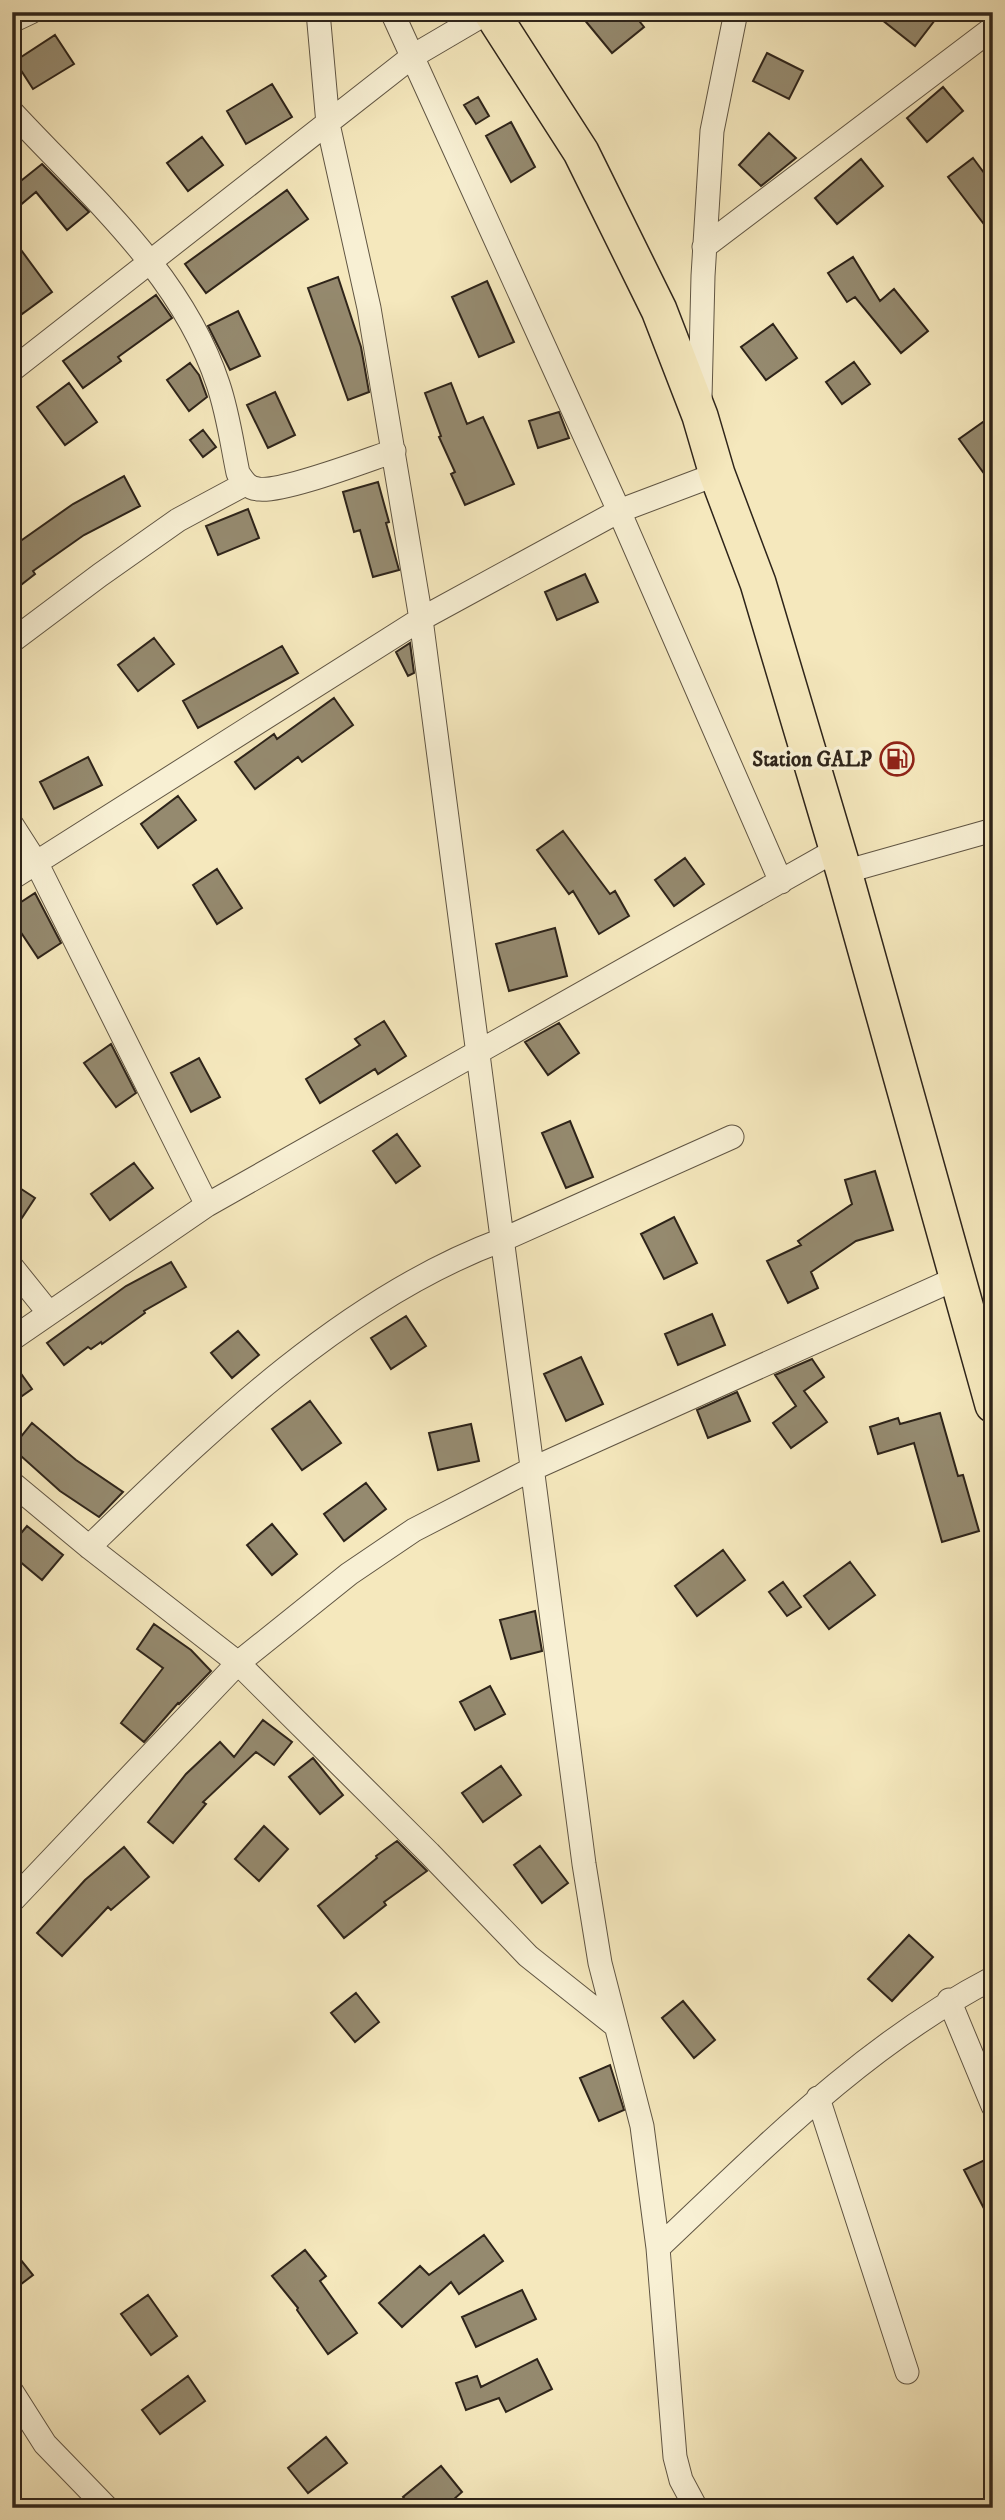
<svg xmlns="http://www.w3.org/2000/svg" width="1005" height="2520" font-family="'IM FELL DW Pica',serif">
<rect width="100%" height="100%" fill="#f5e8bd"/>
<filter id="stains"><feTurbulence type="fractalNoise" baseFrequency=".00286" numOctaves="4"/><feColorMatrix values="0 0 0 0 .2 0 0 0 0 .09 0 0 0 0 .02 0 0 0 .5 -.17"/></filter>
<radialGradient id="worn" r=".72"><stop offset=".6" stop-color="#630" stop-opacity="0"/><stop offset="1" stop-color="#630" stop-opacity=".3"/></radialGradient>
<path fill="#958a6f" stroke="#2e241a" stroke-width="2" d="M578,12H632L644,27L612,53Z
M872,12H925L935,20L915,46Z
M55,35L74,64L33,89L15,61Z
M767,53L803,71L789,99L753,81Z
M272,84L292,117L246,144L227,111Z
M943,87L963,111L927,142L907,118Z
M478,97L489,116L476,124L464,105Z
M511,122L535,167L511,182L486,136Z
M769,133L796,158L761,186L739,165Z
M202,137L223,165L188,191L167,163Z
M973,158L993,185V236L948,177Z
M861,159L883,186L837,224L815,198Z
M42,164L89,212L67,230L36,192L12,212V188Z
M287,190L308,219L206,293L185,264Z
M13,239L52,292L22,314L12,301V277L20,272L12,258Z
M853,257L880,301L894,289L928,331L901,353L855,297L847,302L828,273Z
M338,277L361,347L369,392L348,400L308,288Z
M487,281L514,342L479,357L452,297Z
M156,295L172,318L118,357L121,361L83,388L63,361Z
M238,311L260,356L230,370L208,326Z
M773,324L797,358L766,380L741,347Z
M854,362L870,384L842,404L826,382Z
M190,363L199,375L207,397L189,411L167,380Z
M69,383L97,422L65,445L37,407Z
M451,383L467,424L483,417L514,484L465,505L451,474L455,472L439,437L441,436L425,393Z
M275,392L295,435L268,448L247,405Z
M559,412L569,438L538,448L529,421Z
M993,415V486L959,439Z
M203,430L216,447L203,457L190,440Z
M124,476L140,506L84,535L33,571L35,574L12,592V547L73,504Z
M378,482L389,522L386,523L399,570L373,577L360,530L354,532L343,492Z
M248,509L259,538L218,555L206,526Z
M585,574L598,602L557,620L545,592Z
M154,638L174,664L138,691L118,665Z
M410,643L414,673L408,676L396,652Z
M282,646L298,673L198,728L183,701Z
M334,698L353,725L302,762L298,757L255,789L235,762L274,734L277,739Z
M88,757L102,785L54,809L40,782Z
M178,796L196,820L158,848L141,824Z
M563,831L610,894L615,891L629,916L599,934L573,891L569,894L537,850Z
M685,858L704,884L674,906L655,880Z
M217,869L242,908L217,924L193,885Z
M35,893L61,943L38,958L12,919V908Z
M555,928L567,976L509,991L496,944Z
M384,1021L406,1056L378,1074L375,1069L320,1103L306,1079L360,1045L355,1039Z
M559,1023L579,1053L548,1075L525,1042Z
M111,1044L136,1093L116,1107L84,1063Z
M199,1058L220,1097L191,1112L171,1073Z
M570,1121L593,1177L566,1188L542,1133Z
M397,1134L420,1166L396,1183L373,1151Z
M134,1163L153,1188L110,1220L91,1194Z
M875,1171L893,1230L856,1241L811,1272L818,1288L788,1303L767,1261L801,1245L798,1241L852,1204L845,1180Z
M12,1183L35,1198L12,1233Z
M674,1217L697,1263L664,1279L641,1234Z
M171,1262L186,1287L144,1311L145,1313L102,1344L101,1342L91,1349L88,1347L64,1365L47,1343L126,1286Z
M712,1314L725,1345L678,1365L665,1334Z
M406,1316L426,1346L391,1369L371,1338Z
M238,1331L259,1355L232,1378L211,1353Z
M581,1357L603,1404L566,1421L544,1374Z
M812,1359L824,1377L804,1391L827,1422L791,1448L773,1423L796,1406L775,1375Z
M12,1361L32,1389L12,1403Z
M737,1392L750,1421L708,1438L697,1410Z
M310,1401L341,1443L302,1470L272,1429Z
M940,1413L958,1476L963,1475L979,1531L942,1542L914,1443L878,1454L870,1427L898,1418L900,1424Z
M32,1423L76,1460L123,1492L99,1517L60,1491L12,1448Z
M471,1424L479,1461L438,1470L429,1433Z
M366,1483L386,1509L344,1541L324,1514Z
M272,1524L297,1554L272,1575L247,1545Z
M27,1526L63,1555L42,1580L12,1555V1544Z
M723,1550L745,1580L697,1616L675,1586Z
M850,1562L875,1595L829,1629L804,1596Z
M783,1582L801,1607L787,1616L769,1592Z
M535,1611L542,1651L511,1659L500,1620Z
M154,1624L191,1650L211,1671L179,1704L178,1703L144,1742L121,1723L163,1668L137,1649Z
M490,1686L505,1714L475,1730L460,1702Z
M263,1720L292,1742L274,1765L256,1752L203,1802L206,1804L173,1843L148,1822L186,1774L220,1742L234,1757Z
M313,1758L343,1795L320,1814L289,1777Z
M501,1766L521,1795L483,1822L462,1793Z
M264,1826L288,1849L259,1881L235,1859Z
M397,1841L427,1871L384,1902L386,1905L344,1938L318,1906L377,1858L376,1856Z
M540,1846L568,1883L542,1903L514,1865Z
M124,1847L149,1877L111,1910L108,1907L62,1956L37,1933L85,1880Z
M909,1935L933,1957L892,2001L868,1979Z
M356,1993L379,2022L355,2042L331,2013Z
M683,2001L715,2040L694,2058L662,2018Z
M610,2065L624,2110L599,2121L580,2078Z
M993,2156V2226L964,2170Z
M484,2235L503,2261L459,2294L451,2282L402,2327L379,2303L420,2266L429,2275Z
M12,2249L33,2275L12,2291Z
M305,2250L326,2276L320,2281L357,2333L328,2354L297,2310L298,2308L272,2276Z
M522,2290L536,2319L476,2347L462,2317Z
M148,2295L177,2336L151,2355L121,2314Z
M537,2359L552,2389L506,2412L499,2398L466,2410L456,2383L477,2376L481,2387Z
M188,2376L205,2401L160,2434L142,2410Z
M326,2437L347,2463L308,2493L288,2468Z
M441,2466L462,2492L444,2508H412L403,2497Z"/>
<g fill="none" stroke-linecap="round" stroke-linejoin="round">
<defs>
<path id="street" d="M318,12L328,124L369,308L421,619L584,1864L600,1963L642,2126L658,2248L675,2457L681,2480L696,2508
M392,12L619,511L781,882
M12,21L31,12
M12,112C89,195 182,274 218,384C228,413 232,444 238,473C244,482 248,488 258,489C282,493 367,460 394,451
M704,247L993,28
M12,370L413,56L488,12
M700,398L703,276L712,131L736,12
M12,641L100,575L178,520L245,484
M12,825L37,864L207,1205
M844,872L993,830
M12,878L421,619L619,511L717,474
M12,1267L49,1313
M12,1339L207,1205L836,850
M12,1483L89,1547L238,1663L429,1853L528,1956L616,2026
M89,1547C209,1431 343,1299 502,1240L732,1137
M12,1901L238,1663L349,1574L414,1530L532,1469L957,1278
M949,2000L993,2106
M818,2098L907,2372
M658,2248C763,2149 864,2045 993,1978
M12,2392L45,2444L107,2508"/>
<path id="primary" d="M491,12L581,152L659,310L700,416L717,474L758,583L844,872L993,1405"/>
</defs>
<use href="#street" stroke="#605543" stroke-width="25"/>
<use href="#primary" stroke="#2e241a" stroke-width="38"/>
<use href="#street" stroke="#f8f0d4" stroke-width="23"/>
<use href="#primary" stroke="#f5e8bd" stroke-width="35"/>
</g>
<defs>
<symbol id="fuel-ring" viewBox="-11 -11 22 22"><circle r="9.5" fill="#f8f0d4" stroke="#8f2418" stroke-width="1.5"/><path d="M-5.5-6h7V0h2V4h1.3V-2.5L3-4.5l.8-.8L6-3V5H2.5V1h-1V6h-7ZM-4.2-4.7v3.2H.2V-4.7Z" fill="#8f2418"/></symbol>
</defs>
<g fill-rule="evenodd">
<use href="#fuel-ring" x="878" y="740" width="38" height="38"/>
</g>
<g text-anchor="middle" stroke-width="7" stroke-linejoin="round" paint-order="stroke">
<g font-size="21" font-weight="bold" fill="#2e241a" stroke="#f8f0d4" text-anchor="end">
<text x="872" y="766">Station GALP</text>
</g>
</g>
<rect width="1005" height="2520" fill="none" stroke="#f5e8bd" stroke-width="42"/>
<rect x="14" y="14" width="977" height="2492" fill="none" stroke="#2e241a" stroke-width="3.5"/>
<rect x="21" y="21" width="963" height="2478" fill="none" stroke="#2e241a" stroke-width="2"/>
<rect width="100%" height="100%" filter="url(#stains)"/>
<rect width="100%" height="100%" fill="url(#worn)"/>
</svg>
